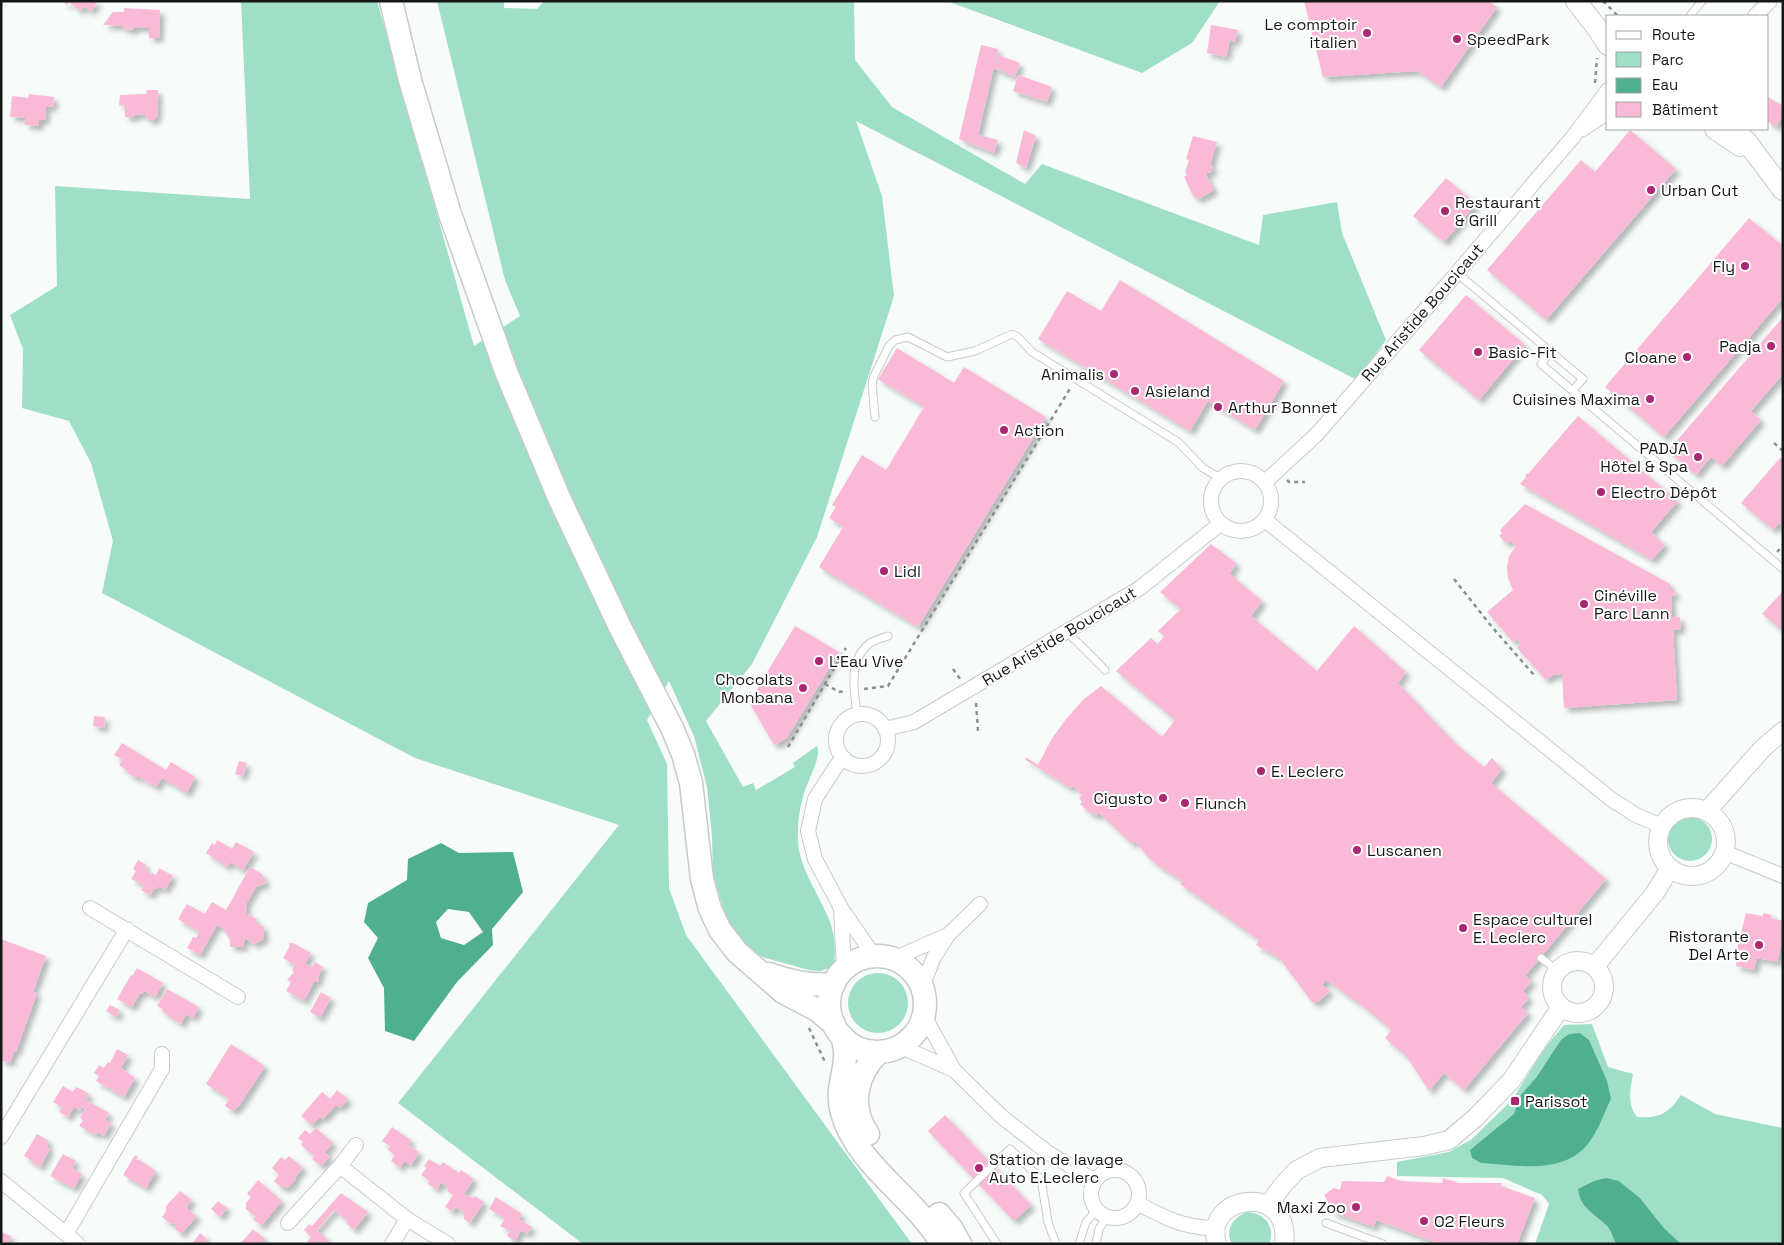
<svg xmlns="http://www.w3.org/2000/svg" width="1784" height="1245" font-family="'Space Grotesk',sans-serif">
<defs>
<filter id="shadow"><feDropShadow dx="4.5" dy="4.5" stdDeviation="2.5" flood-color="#0004"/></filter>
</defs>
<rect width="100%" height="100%" fill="#f7fcfa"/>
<path fill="#9fdfc6" d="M241,1H377L474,346L520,316L505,280L437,1H504V8L537,9L544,1H854L855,60L892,107L1025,184L1042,164L1259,245L1263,215L1337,202L1342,233L1386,340L1357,380L856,121L882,196L894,296L817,537L752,664L706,721L743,787L753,783L756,790L795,767L793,763L817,746C822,758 806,783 803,797C799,811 797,827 798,842C800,869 818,893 828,917C835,932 836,950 834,966L821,971L809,970L762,957L743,942L726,917L713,875L712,836L707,787L694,736L669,681L647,720L667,764L669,888L686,935L912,1244H583L398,1103L619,825L415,758L102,593L113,541L91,463L69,421L22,408L23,349L10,315L57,286L55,186L250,199Z
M947,1H1220L1192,43L1142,73Z
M1668 839a22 22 0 1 1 44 0a22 22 0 1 1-44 0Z
M848 1003a30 30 0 1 1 60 0a30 30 0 1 1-60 0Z
M1592,1024L1608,1067L1633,1074C1630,1090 1627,1103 1637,1117C1659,1119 1669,1113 1681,1095L1715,1114L1783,1128V1244H1681L1664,1228L1640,1198L1619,1181L1578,1189C1580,1207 1595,1214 1607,1226C1611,1230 1613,1238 1616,1244H1535L1549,1204L1542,1195L1503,1178L1397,1176V1162L1449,1152L1472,1139L1512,1100L1544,1049L1564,1025Z
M1247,1212C1265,1213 1276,1227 1269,1244H1232C1224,1229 1234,1217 1247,1212Z"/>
<path fill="#50af8f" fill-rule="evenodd" d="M441,843L459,853L513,852L523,892L492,929L493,945L457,982L414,1041L385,1031L384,988L368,958L378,938L364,922L368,903L407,880L408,859ZM448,909L469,912L483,932L464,945L441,938L436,922Z
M1580,1033L1589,1040L1607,1081L1611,1099C1604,1113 1599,1129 1590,1141C1566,1176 1516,1165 1481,1163L1472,1158L1470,1150L1514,1114L1520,1096L1536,1078L1561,1040L1569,1034Z
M1606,1178L1619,1181L1640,1198L1664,1228L1681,1244H1616C1613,1238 1611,1230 1607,1226C1594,1213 1580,1208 1578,1189L1594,1181Z"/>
<path fill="#fab9d6" filter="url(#shadow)" d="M62,1H98L91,11L84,6L80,11L69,2L67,5Z
M1304,1H1489L1497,7L1441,87L1417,71L1323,77Z
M124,8L160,10L159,38H149V28L134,27V30L123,29L124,26L103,25L113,12H124Z
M1211,25L1238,30L1235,42L1230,40L1226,57L1207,53Z
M981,45L998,49L978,135L998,140L994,153L959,139Z
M998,55L1020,63L1015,77L994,68Z
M1018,75L1052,87L1047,102L1013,91Z
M147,90H158L157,117L153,120H148L145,115L135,114V117H125V106L119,105L120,95L146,94Z
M29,94L54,97L53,107L46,106L45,120H39V126L25,125V118L10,117L12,96L28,98Z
M1768,97L1783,106V115L1776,127L1768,122Z
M1024,130L1036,136L1026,168L1016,163Z
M1630,130L1676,169L1546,320L1487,270L1581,160L1595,172Z
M1193,136L1217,142L1210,165L1213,166L1211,173L1207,172L1206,175L1214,190L1199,199L1193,196L1184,177L1187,175L1185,172L1189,160L1186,159Z
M1446,178L1476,204L1444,242L1413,216Z
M1749,218L1783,246V298L1664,437L1605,387Z
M1120,280L1284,381L1255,430L1208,401L1190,431L1038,339L1067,291L1101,311Z
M1466,295L1525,345L1479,400L1419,350Z
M1783,317V374L1751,411L1761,420L1722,466L1711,457L1696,475L1668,451Z
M897,348L954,383L964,367L1046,417L918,627L819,567L843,527L829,518L836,507L832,505L862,455L886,470L924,407L878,379Z
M1578,416L1678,501L1651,532L1665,545L1652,560L1520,484L1526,477L1525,476L1527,473L1528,474Z
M1780,458L1783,460V526L1779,523L1773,530L1741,503Z
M1525,504L1670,584V590H1675L1676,595L1671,596L1672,617H1680L1681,629L1673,630L1677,700L1564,708L1562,674L1553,675L1546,680L1517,648L1521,644L1517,639L1513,642L1487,612L1513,590L1508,578L1507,567L1509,556L1516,546L1510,540L1507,544L1499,536L1502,533L1500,530Z
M1211,544L1236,563L1230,574L1262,601L1251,616L1317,671L1354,626L1406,672L1398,683L1456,744L1484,767L1492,758L1502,769L1491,783L1606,879L1525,976L1532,981L1523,991L1529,998L1521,1007L1528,1013L1464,1090L1444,1073L1429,1091L1407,1057L1385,1038L1391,1030L1364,1007L1326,980L1322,985L1330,991L1318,1002H1312L1280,959L1256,945L1259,940L1180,884L1183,881L1158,866L1147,856L1135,841L1132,844L1099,813L1096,816L1092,813L1091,814L1080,804L1082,802L1079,798L1082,795L1073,786L1070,788L1026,760L1025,758H1027L1038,765L1051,740L1066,719L1083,700L1101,686L1162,737L1175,720L1116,671L1151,638L1158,644L1164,636L1158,631L1181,609L1160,592Z
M1782,592L1783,593V631L1762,614Z
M795,626L839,652L787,738L774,745L749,702Z
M94,716L105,717L104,728L93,726Z
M122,743L166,770L171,762L195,777L187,793L162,778L156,787L137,776L136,778L127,773L128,771L119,765L123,760L114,755Z
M239,761L247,763L243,776L235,774Z
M217,840L232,849L236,842L254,852L243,870L230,862L227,867L206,853L212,843L215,845Z
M138,860L146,865L145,868L151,875L152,873L156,875L159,868L173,876L165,890L159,886L157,889L155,888L150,895L141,890L144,885L131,879L136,871L133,869Z
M250,867L262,874L266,883L256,887L246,904L247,914L257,919L255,922L264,927V939L254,944L245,938L243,947H230V940L224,929L217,925L200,955L187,948L193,937L196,938L199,932L178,919L187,904L205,914L212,902L226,910Z
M1746,913L1763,916V913L1772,915L1771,918L1783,921V937L1777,962L1757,958L1754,970L1736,966L1738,954L1736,953Z
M1,939L46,956L33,992L37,993L16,1052L14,1051L10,1063L1,1060Z
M289,943H293L311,953L305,964L312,967L315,962L323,967L318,977L319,981L314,982L304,1001L286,991L291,982L287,980L294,972L292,970L295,965L283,958L290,946Z
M137,968L163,983L155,997L144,991L142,994L140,993L132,1007L117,999L131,975L132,976Z
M167,989L199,1007L193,1018L186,1014L181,1024L162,1011L163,1009L157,1006Z
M321,992L331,998L320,1018L310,1012Z
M110,1005L120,1010L116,1017L106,1011Z
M231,1044L265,1066L239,1106L233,1111L225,1106L229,1099L206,1084Z
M117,1049L128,1055L121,1068L135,1078L124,1097L96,1081L99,1076L94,1073L99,1065L104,1068L108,1062L110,1063Z
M63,1086L73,1092L76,1087L83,1090L89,1094L86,1100L109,1113L105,1120L111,1123L104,1136L98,1132L96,1135L79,1126L83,1120L80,1118L85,1109L82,1107L80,1111L74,1107L68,1117L59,1112L62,1107L53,1102Z
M337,1090L348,1099L340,1108L336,1105L323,1119L320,1117L312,1125L301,1116L322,1092L330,1099Z
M945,1115L1031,1205L1014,1221L928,1131Z
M392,1127L411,1140L408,1145L419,1152L411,1165L404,1161L400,1168L391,1161L395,1155L388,1150L390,1146L382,1141Z
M316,1128L333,1143L325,1152L330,1157L321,1166L312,1159L314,1156L301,1145L303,1142L298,1138L305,1130L310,1134Z
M37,1134L49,1141L46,1147L50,1149L40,1167L24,1156Z
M63,1154L76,1161L72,1168L82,1174L74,1188L50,1176Z
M135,1155L138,1157L136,1159L141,1161L156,1171L146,1188L123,1175Z
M289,1156L303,1168L294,1178L296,1179L289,1187L282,1188L274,1181L279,1175L272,1168L281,1157L285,1160Z
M429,1159L440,1166L443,1162L459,1173L461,1170L474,1179L464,1194L474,1198L475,1196L484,1202L470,1223L464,1219V1212L455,1207L453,1212L445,1207L453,1195L447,1191L449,1188L441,1182L437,1190L428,1184L430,1181L421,1175L426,1168L424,1166Z
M1387,1176L1401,1181L1442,1183L1443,1178L1459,1183H1502L1501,1186L1535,1198L1517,1244H1488L1481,1241V1244H1440L1376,1220L1374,1227L1332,1212L1333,1210L1324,1195L1334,1188L1340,1190L1342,1181L1384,1182Z
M258,1180L282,1201L261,1226L253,1219L256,1217L246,1209V1203L251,1197L247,1194Z
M180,1191L192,1200L186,1208L197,1216L181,1234L174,1228L176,1225L174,1223L171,1224L162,1217L166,1211V1206Z
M341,1193L368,1212L354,1230L346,1223L348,1221L334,1210L317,1230L332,1244H305L311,1237L304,1230L309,1224L312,1226Z
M496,1197L522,1214L519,1219L532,1227L527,1234L521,1230L515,1241L507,1236L510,1231L500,1226L504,1220L503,1217L489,1209Z
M218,1201L227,1208L220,1217L211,1209Z
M253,1229L265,1239L261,1244H243L241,1243Z
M1,1232L11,1236L7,1244H1Z
M200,1233L206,1238L205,1240L209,1244H192Z"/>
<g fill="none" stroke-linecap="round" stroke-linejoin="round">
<defs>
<path id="service" d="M1690,16L1702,1
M1457,273L1583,379L1573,390
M1551,351L1541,364L1783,569
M875,417L872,384L874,376L889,346L895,340L908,337L947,357L975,351L1012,334L1018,337L1032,352L1178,442L1203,468L1220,478
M1067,632L1105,670
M857,714C854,691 848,659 870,643C875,640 882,638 888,636
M1541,958L1557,970
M1326,1223L1383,1244
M997,1244L964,1193L1010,1149L1041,1179L1048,1222L1056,1244
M1079,1244L1086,1222L1097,1210
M1096,1244L1099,1229L1107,1217"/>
<path id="minor" d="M1755,16L1770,1
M1583,129L1608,112
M1211 501a30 30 0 1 1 60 0a30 30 0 1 1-60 0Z
M1265,482L1317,434L1457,273L1573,137L1608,90
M1265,520L1611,799L1636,815L1661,826
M836 740a26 26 0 1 1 52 0a26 26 0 1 1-52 0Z
M885,729L914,722L1140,588L1220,524
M844,758L837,765L815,799L808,831L815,859L841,908L874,956
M1724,852L1783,876
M90,908L238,997
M841,909L844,969
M893,959L948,935
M922,987L934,957L948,935L980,904
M924,1016L954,1070L1002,1117L1047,1152L1095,1181
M899,1046L954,1070
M1,1137L127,929
M340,1166L407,1219
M1091 1194a24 24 0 1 1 48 0a24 24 0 1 1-48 0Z
M1,1181L78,1244
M1137,1203C1163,1217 1186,1229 1216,1228
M288,1223L340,1166L356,1145
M66,1234L162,1069V1054
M392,1244L407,1219L448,1244"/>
<path id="tertiary" d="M1658 842a34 34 0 1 1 68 0a34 34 0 1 1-68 0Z
M1707,811L1763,748L1783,731
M1552 987a26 26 0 1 1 52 0a26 26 0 1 1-52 0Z
M1595,966L1655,893L1670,868
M1268,1206L1282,1186L1297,1170L1320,1158L1424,1146L1449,1140L1475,1118L1511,1081L1561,1007
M1217,1244C1202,1194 1292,1182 1284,1244"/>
<path id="secondary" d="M1576,1L1597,28L1608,45
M1715,129L1740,146
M1732,129L1746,141L1783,190"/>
<path id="primary" d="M391,1L410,80L450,214L507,374L560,500L620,627L672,728L683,754L691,783L702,879L710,909L720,930L737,952L783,992L817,1010L834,1024
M829 1004a48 48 0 1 1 96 0a48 48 0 1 1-96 0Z
M769,974C791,982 811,986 834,984
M843,1037C843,1042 845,1047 845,1052C846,1075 835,1087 842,1113C857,1166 915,1197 942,1244
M868,1134C849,1106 856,1075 879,1052
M939,1214L951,1228L960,1244"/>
</defs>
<use href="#service" stroke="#c6cbc9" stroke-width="9"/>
<use href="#minor" stroke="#c6cbc9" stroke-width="16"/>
<use href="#tertiary" stroke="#c6cbc9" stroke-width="20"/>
<use href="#secondary" stroke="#c6cbc9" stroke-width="22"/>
<use href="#primary" stroke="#c6cbc9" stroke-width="25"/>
<path stroke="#8b8f8e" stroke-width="2.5" stroke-dasharray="4 4" stroke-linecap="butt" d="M1603,1L1618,16
M1595,83L1597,58
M1774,443L1783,451
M1287,480L1289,482H1305
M1777,552L1783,545
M1454,579L1492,627L1534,675
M953,669L960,679
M825,684L839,692L844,691
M864,689L888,686L1071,387
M976,703L978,731
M788,747L846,648
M809,1028L825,1062"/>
<use href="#service" stroke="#fff" stroke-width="7"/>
<use href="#minor" stroke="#fff" stroke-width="14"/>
<use href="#tertiary" stroke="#fff" stroke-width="18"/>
<use href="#secondary" stroke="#fff" stroke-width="20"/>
<use href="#primary" stroke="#fff" stroke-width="22"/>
</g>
<g fill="#aa2772" stroke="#fff" stroke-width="2">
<circle cx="1367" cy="33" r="5"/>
<circle cx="1457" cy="39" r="5"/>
<circle cx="1651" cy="190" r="5"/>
<circle cx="1445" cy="211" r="5"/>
<circle cx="1745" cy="266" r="5"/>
<circle cx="1771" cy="346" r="5"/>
<circle cx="1478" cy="352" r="5"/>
<circle cx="1687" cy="357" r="5"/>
<circle cx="1114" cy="374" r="5"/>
<circle cx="1135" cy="391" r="5"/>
<circle cx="1650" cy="399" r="5"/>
<circle cx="1218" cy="407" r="5"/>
<circle cx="1004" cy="430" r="5"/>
<circle cx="1698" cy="457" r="5"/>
<circle cx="1601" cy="492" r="5"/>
<circle cx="884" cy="571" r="5"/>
<circle cx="1584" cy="604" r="5"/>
<circle cx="819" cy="661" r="5"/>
<circle cx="803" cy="688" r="5"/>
<circle cx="1261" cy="771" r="5"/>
<circle cx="1163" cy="798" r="5"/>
<circle cx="1185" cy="803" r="5"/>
<circle cx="1357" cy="850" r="5"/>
<circle cx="1463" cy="928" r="5"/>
<circle cx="1759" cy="945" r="5"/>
<rect x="1510" y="1096" width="10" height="10" rx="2.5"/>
<circle cx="979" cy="1168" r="5"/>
<circle cx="1356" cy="1207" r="5"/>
<circle cx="1424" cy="1221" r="5"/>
</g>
<g text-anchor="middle" stroke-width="4" stroke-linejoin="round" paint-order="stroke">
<g font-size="16" fill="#161817" stroke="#fff" text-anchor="start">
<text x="1357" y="30" text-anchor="end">Le comptoir<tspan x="1357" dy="18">italien</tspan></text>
<text x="1467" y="45">SpeedPark</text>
<text x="1661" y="196">Urban Cut</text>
<text x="1455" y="208">Restaurant<tspan x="1455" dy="18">&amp; Grill</tspan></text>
<text x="1735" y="272" text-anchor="end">Fly</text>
<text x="1761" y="352" text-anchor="end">Padja</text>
<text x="1488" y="358">Basic-Fit</text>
<text x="1677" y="363" text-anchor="end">Cloane</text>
<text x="1104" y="380" text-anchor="end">Animalis</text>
<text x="1145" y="397">Asieland</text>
<text x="1640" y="405" text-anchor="end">Cuisines Maxima</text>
<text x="1228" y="413">Arthur Bonnet</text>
<text x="1014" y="436">Action</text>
<text x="1688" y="454" text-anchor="end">PADJA<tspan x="1688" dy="18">Hôtel &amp; Spa</tspan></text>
<text x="1611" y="498">Electro Dépôt</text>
<text x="894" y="577">Lidl</text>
<text x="1594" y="601">Cinéville<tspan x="1594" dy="18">Parc Lann</tspan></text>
<text x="829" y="667">L'Eau Vive</text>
<text x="793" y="685" text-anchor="end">Chocolats<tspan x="793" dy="18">Monbana</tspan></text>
<text x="1271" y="777">E. Leclerc</text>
<text x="1153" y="804" text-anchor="end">Cigusto</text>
<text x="1195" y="809">Flunch</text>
<text x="1367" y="856">Luscanen</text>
<text x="1473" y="925">Espace culturel<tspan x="1473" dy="18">E. Leclerc</tspan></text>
<text x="1749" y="942" text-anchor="end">Ristorante<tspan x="1749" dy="18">Del Arte</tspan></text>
<text x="1525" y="1107">Parissot</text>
<text x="989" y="1165">Station de lavage<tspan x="989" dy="18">Auto E.Leclerc</tspan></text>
<text x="1346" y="1213" text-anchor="end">Maxi Zoo</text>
<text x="1434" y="1227">O2 Fleurs</text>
</g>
<g font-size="16" fill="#161817" stroke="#fff">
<text transform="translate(1422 312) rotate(-49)" y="6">Rue Aristide Boucicaut</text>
<text transform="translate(1059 636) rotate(-31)" y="6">Rue Aristide Boucicaut</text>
</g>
</g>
<rect width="1784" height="1245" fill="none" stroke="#161817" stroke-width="5"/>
<rect x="1606" y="15" width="162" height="115" fill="#ffffff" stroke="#a2a3a2"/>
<rect x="1616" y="31" width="25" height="8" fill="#ffffff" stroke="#a2a3a2"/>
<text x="1652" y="40" font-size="15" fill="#161817">Route</text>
<rect x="1616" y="52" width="25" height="15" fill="#9fdfc6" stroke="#a2a3a2"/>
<text x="1652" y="65" font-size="15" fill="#161817">Parc</text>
<rect x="1616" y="78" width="25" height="15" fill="#50af8f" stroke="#a2a3a2"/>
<text x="1652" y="90" font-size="15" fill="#161817">Eau</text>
<rect x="1616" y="102" width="25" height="15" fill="#fab9d6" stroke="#a2a3a2"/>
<text x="1652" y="115" font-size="15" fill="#161817">Bâtiment</text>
</svg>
